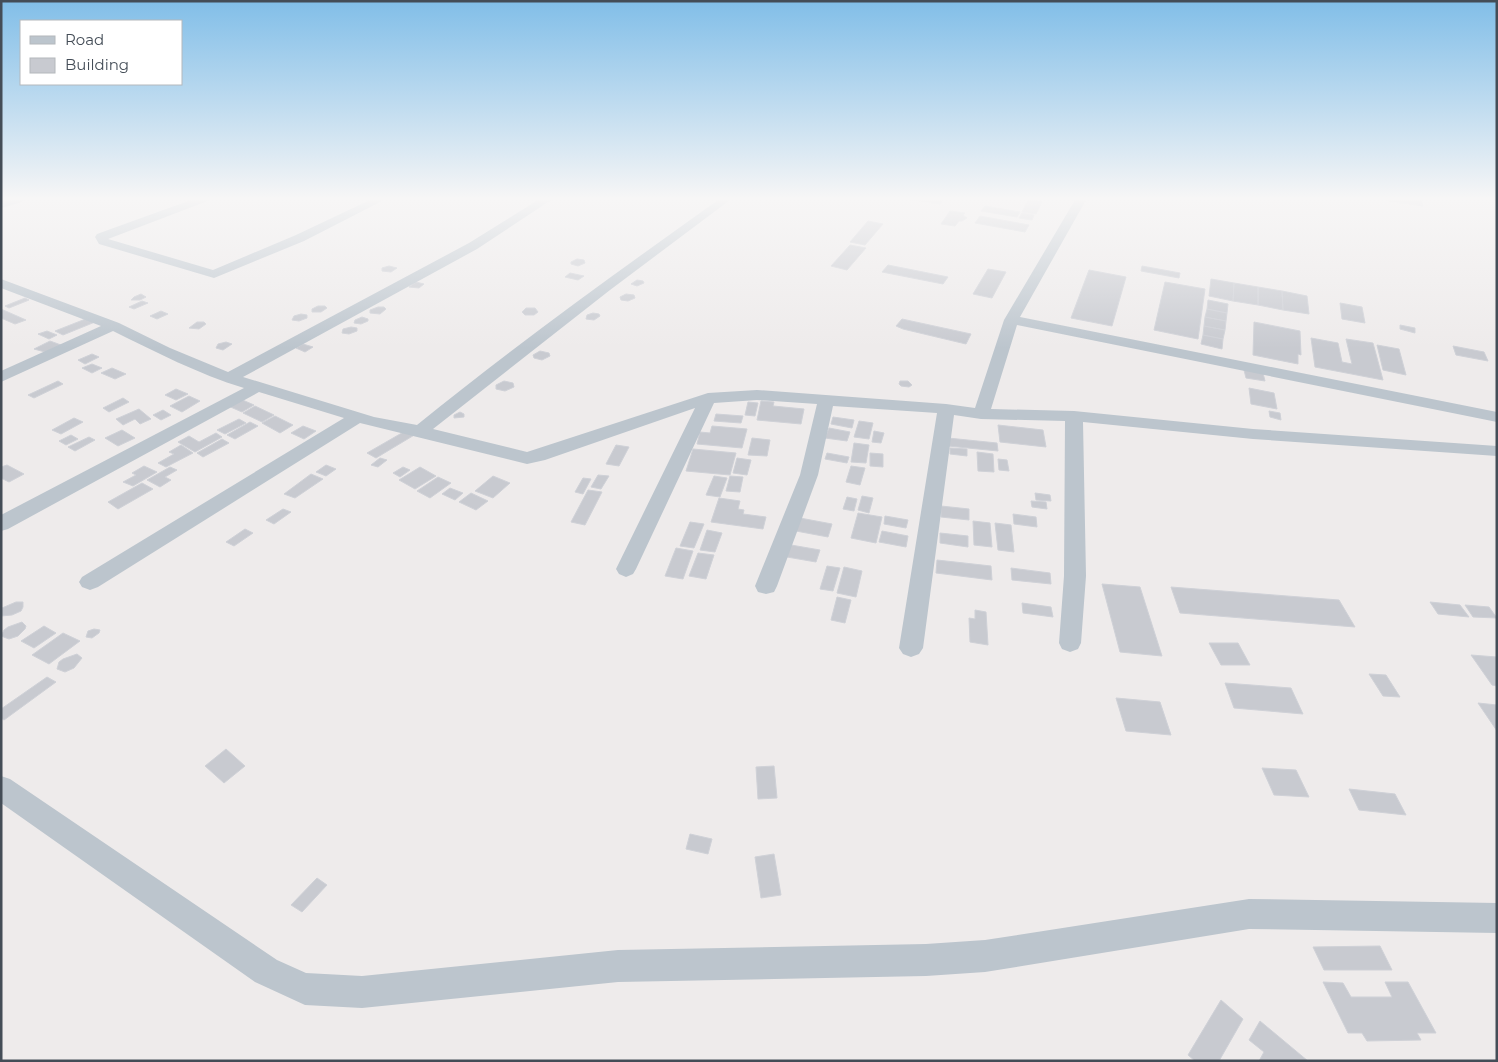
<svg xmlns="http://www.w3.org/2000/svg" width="1498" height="1062" font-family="Montserrat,sans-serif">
<rect width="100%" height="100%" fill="#eeebeb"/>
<path fill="#c8cad0" stroke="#cfd1d7" d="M912,200H943L940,204Z
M1028,200L1042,202L1036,214L1022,212Z
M1388,200H1421L1423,206L1388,201Z
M985,206L1020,212L1017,217L981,211Z
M950,211L965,213L963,215L967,218L962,221H959L955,226L941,224Z
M1022,213L1034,215L1032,220L1019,218Z
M980,216L1029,225L1025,232L975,223Z
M868,221L883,224L865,245L850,242Z
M850,245L866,248L847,270L831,266Z
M577,259L584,260L585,263L578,266L571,264V262Z
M888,265L948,277L943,284L882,272Z
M389,266L397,268L391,272L382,271V268Z
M1142,266L1180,273L1179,278L1141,271Z
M988,269L1006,272L992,298L973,294Z
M1089,270L1126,277L1112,326L1071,318Z
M570,273L584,276L578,280L565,277Z
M1211,279L1234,283L1233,301L1209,296Z
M637,280L643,281L644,283L637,286L631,284Z
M416,282L424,284L419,288L409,287Z
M1165,282L1205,289L1198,339L1154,330Z
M1234,283L1258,287V305L1233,301Z
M1258,287L1282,291L1283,310L1258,305Z
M1282,291L1307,296L1309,314L1283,310Z
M141,294L146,297L140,300H131L134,297Z
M626,294L634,295L635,298L628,301L621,300L620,297Z
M25,298L29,300L9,308L5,306Z
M1208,300L1228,304L1227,313L1207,309Z
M142,301L148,303L134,309L129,307Z
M1340,303L1362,307L1365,323L1342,319Z
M318,306H325L327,308L321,312H312V309Z
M378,307H384L386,309L380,314L370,313V310Z
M526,308H535L538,312L534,315H525L522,312Z
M1,309L26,320L15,324L1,318Z
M1207,309L1227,313L1226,321L1205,317Z
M161,311L168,314L157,319L150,316Z
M593,313L599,314L600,316L594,320L586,319L587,315Z
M301,314L307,315V318L299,321L292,320L294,316Z
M362,317L368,319V321L361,324L354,323L355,320Z
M1205,317L1226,321L1225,330L1204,326Z
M88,318L95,322L63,335L55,331Z
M902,319L971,334L966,344L903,329L896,326Z
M197,322H204L206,324L199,329L189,328Z
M1254,322L1300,331L1301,355L1298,354V364L1253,355Z
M1400,325L1415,328V333L1400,329Z
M1204,326L1225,330L1223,339L1203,335Z
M351,327L357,328V331L349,334L342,333L343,329Z
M47,331L57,335L49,339L38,334Z
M1203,335L1223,339L1222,349L1201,344Z
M1311,338L1338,343L1342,362L1352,364L1346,339L1373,343L1383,380L1315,367Z
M50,341L61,345L45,352L34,349Z
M226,342L232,344L223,350L216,348L218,344Z
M303,344L313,347L305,352L296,348Z
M1377,345L1399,349L1406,375L1383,370Z
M1453,346L1484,352L1488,361L1456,355Z
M540,351L549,353L550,356L542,360L534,358L533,355Z
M92,354L99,357L85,364L78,360Z
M92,364L102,368L92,373L82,368Z
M112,368L126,374L115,379L101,373Z
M1244,370L1263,373L1265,381L1246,378Z
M58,381L63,384L34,398L28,395Z
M504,381L513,383L514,387L505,391L496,389V385Z
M900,381H908L912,385L909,387L901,386L899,384Z
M1249,388L1274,393L1277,409L1251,404Z
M176,389L188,394L176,400L165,395Z
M189,396L200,401L182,412L170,406Z
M123,398L129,402L109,412L103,408Z
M238,398L254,405L242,412L226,405Z
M761,401L774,402L773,406L804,409L801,424L757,420Z
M748,402L758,403L755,416L745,415Z
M255,406L274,415L262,422L243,413Z
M139,409L151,419L140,424L135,419L123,425L116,419Z
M163,410L171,415L161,420L153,415Z
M1269,411L1280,413L1281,420L1270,417Z
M460,412L464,414V417L454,418V415Z
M716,414L743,416L741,423L714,421Z
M275,416L293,425L280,433L262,423Z
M833,417L854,420L852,428L831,424Z
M74,418L83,422L61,434L52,430Z
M239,419L246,423L225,434L217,430Z
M859,421L873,423L869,439L854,437Z
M250,422L258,426L235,439L227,435Z
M998,425L1043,430L1046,447L1000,442Z
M303,426L316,431L304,439L291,433Z
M712,426L747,429L742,448L697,444L700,432L710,433Z
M829,428L850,432L847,441L825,438Z
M122,430L135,438L118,446L105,438Z
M407,430L416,434L376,458L367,453Z
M874,431L884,433L881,443L872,442Z
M216,433L222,437L195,452L178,442L189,436L199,442Z
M71,435L78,439L66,445L59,441Z
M89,437L95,440L75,451L68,447Z
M752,438L770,440L767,456L748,455Z
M948,438L997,443L998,451L948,446Z
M222,439L229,443L203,457L197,453Z
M854,443L869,445L866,463L851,462Z
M181,445L193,453L166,467L158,463L174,454L169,452Z
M616,445L629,447L619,466L606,464Z
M950,448L967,449V456L950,454Z
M693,449L736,453L730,475L686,471Z
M977,452L993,454L994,472L978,471Z
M827,453L849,457L847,463L825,459Z
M870,453L883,454V467L870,466Z
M380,458L387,460L378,467L371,465Z
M737,458L751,460L747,475L733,473Z
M998,459L1007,460L1009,471L999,470Z
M7,465L24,474L9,482L1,478V467Z
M326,465L336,469L326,476L316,472Z
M144,466L157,472L133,486L123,482L136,475L132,473Z
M851,466L865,468L860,485L846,482Z
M170,467L177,470L165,477L171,480L160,487L147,480Z
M403,467L410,470L400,477L393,473Z
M420,467L436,476L415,489L399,480Z
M311,474L323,479L295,498L284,494Z
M598,475L609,476L601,489L591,487Z
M493,476L510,483L493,498L475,491Z
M714,476L727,478L720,497L706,495Z
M730,476L743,477L740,492L726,491Z
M438,477L451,483L430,498L417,491Z
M583,478L591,479L583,494L575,492Z
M142,483L153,489L118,509L108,502Z
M450,488L463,493L455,500L442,494Z
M588,490L602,492L585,525L571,522Z
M471,493L488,501L476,510L459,502Z
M1035,493L1050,495L1051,501L1036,500Z
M862,496L873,498L869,513L858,510Z
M847,497L857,499L854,511L843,509Z
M719,498L740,501L738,509L744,510L743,514L766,517L763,529L711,522Z
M1031,501L1046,502L1047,509L1032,507Z
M941,506L969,509V520L941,517Z
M283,509L291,512L274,524L266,520Z
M858,513L882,517L876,543L851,538Z
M1013,514L1036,517L1037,527L1014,524Z
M885,516L908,520L906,528L884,524Z
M800,518L832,524L828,537L796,531Z
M973,521L990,523L992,547L974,545Z
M690,522L704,524L694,548L680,546Z
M995,523L1011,525L1014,552L998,550Z
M245,529L253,533L234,546L226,542Z
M707,530L722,533L715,552L700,550Z
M882,531L908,536L906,547L879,542Z
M940,533L968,536V547L940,543Z
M791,545L820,550L816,562L787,557Z
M676,548L693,551L683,579L665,576Z
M698,553L714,555L706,579L689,576Z
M937,560L991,566L992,580L936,573Z
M827,566L840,568L833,591L820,589Z
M844,567L862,571L856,597L837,593Z
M1011,568L1050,573L1051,584L1012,580Z
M1102,584L1140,587L1162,656L1120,652Z
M1171,587L1339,600L1355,627L1180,613Z
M837,597L851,600L845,623L831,620Z
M16,602H23V607L21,611L12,615L1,616L2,608Z
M1430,602L1460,605L1469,617L1438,614Z
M1022,603L1051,607L1053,617L1023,613Z
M1465,605L1489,607L1497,618L1473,617Z
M975,610L986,612L988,645L970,642L969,618L975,619Z
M22,622L26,626L25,629L18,636L9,639L1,636L4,630L8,627Z
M44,626L56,633L34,648L21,641Z
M94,629L100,630L99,633L92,638L86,637L88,631Z
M63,633L80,641L49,664L32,655Z
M1209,643H1238L1250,665H1221Z
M77,654L82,658L74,668L65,672L57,669L59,662L63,659Z
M1471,655L1497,657V686L1492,685Z
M1369,674L1386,675L1400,697L1383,696Z
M47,677L56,682L4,720L1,718V709Z
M1225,683L1291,688L1303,714L1234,708Z
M1116,698L1160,702L1171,735L1126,731Z
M1478,703L1497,705V731Z
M226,749L245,766L224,783L205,766Z
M774,766L777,798L758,799L756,767Z
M1262,768L1296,770L1309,797L1274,795Z
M1349,789L1395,794L1406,815L1359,810Z
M690,834L712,839L708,854L686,849Z
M774,854L781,895L761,898L755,857Z
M317,878L327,885L302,912L291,905Z
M1380,946L1392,970H1324L1313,947Z
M1323,982L1343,983L1351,997H1392L1385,982H1408L1436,1033H1417L1421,1040L1367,1041L1362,1033H1348Z
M1221,1000L1243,1019L1219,1061H1195L1188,1055Z
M1260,1021L1308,1061H1259L1264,1052L1249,1040Z"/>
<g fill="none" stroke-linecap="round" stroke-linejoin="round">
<path fill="#bcc5cd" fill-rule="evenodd" d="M7,200H24L22,202L1,208V201Z
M191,200H207L205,202L108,239L213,270L296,235L370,200H384L304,241L214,278L99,244L95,237L97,234Z
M538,200H551L477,249L243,377L374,417L417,425C514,346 616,273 718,200H730L610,290L433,429L527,452L708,393L757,390L946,404L975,408L1004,320L1075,200H1086L1020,317L1497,412V422L1017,325L991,409L1074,411L1253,429L1497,446V456L1253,439L1083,422L1086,576L1081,643L1078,649L1070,652L1062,649L1059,643L1064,576L1065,421L981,419L954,415L923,648L919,654L911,657L903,654L899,648L937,413L833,406L818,475L777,586L774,592L766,594L758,592L755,586L800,475L817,404L757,400L714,403L636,569L633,574L626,577L619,574L616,569L695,408L545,460L527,464L360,423L98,587L90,590L82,587L79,582L82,577L344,418L259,392L8,529L1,531V515L244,388C198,374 156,352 113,331L1,382V371L101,326L1,288V279L119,323L170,348L228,372L469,243Z
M1,776L10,779L277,960L306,973L362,976L618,950L926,944L985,940L1249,899L1497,903V933L1249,929L985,972L926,976L618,982L362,1008L305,1005L255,982L1,803Z"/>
</g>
<linearGradient id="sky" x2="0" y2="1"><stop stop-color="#81bee8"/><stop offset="0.57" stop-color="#f7f6f6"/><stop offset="1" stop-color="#f7f6f6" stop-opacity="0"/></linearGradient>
<rect width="1498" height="348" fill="url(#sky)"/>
<rect width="1498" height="1062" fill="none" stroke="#444d57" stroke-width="5"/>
<rect x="20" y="20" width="162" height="65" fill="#ffffff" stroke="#b4b8bc"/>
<rect x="30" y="36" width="25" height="8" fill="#bcc5cd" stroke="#b4b8bc"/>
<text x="65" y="45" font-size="15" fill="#444d57">Road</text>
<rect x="30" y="58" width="25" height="15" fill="#c8cad0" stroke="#b4b8bc"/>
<text x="65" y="70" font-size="15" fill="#444d57">Building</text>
</svg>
